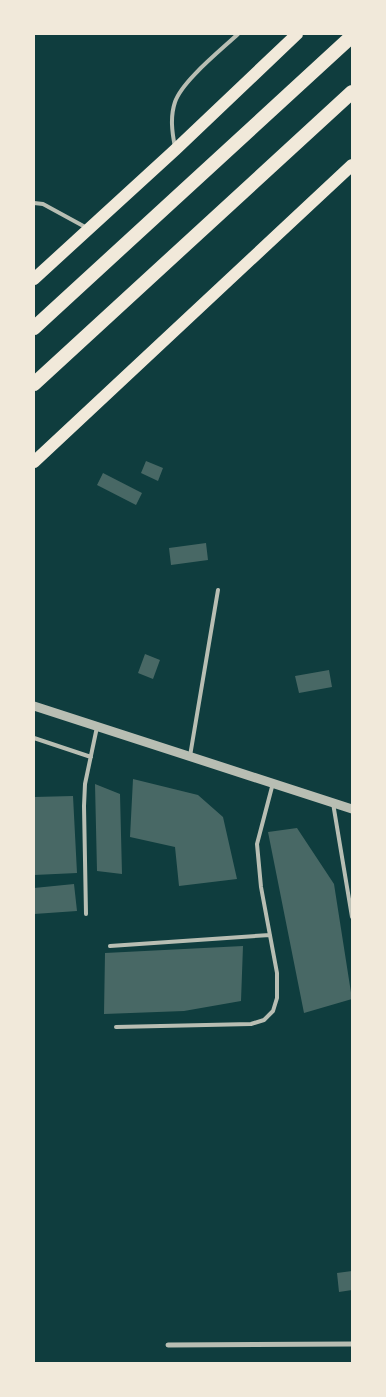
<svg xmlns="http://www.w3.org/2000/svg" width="386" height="1397" font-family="'PT Sans Narrow',sans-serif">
<rect width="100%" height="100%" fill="#0f3d3e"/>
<path fill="#486865" d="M146,461L163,468L158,481L141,473Z
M103,473L142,493L136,505L97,485Z
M206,543L208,560L171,565L169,548Z
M145,654L160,660L153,679L138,673Z
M329,670L332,687L299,693L295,676Z
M133,779L198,795L223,817L237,879L179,886L175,847L130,837Z
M95,784L120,794L122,874L97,871Z
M73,796L77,873L34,875V797Z
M297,828L334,884L352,999L304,1013L268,832Z
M74,884L77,911L34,914V888Z
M243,946L241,1001L184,1011L104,1014L105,953Z
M352,1271V1290L339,1292L337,1273Z"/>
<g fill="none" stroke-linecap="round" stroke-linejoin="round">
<path stroke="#b8beb3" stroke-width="4" d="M175,147C172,132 170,117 175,102C182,81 221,50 238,34
M34,203L43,204L87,228
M34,738L91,757
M190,756L218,590
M333,803L352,917
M86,914L84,806L85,784L97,727
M110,946L270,935
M116,1027L251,1024L264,1020L273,1011L277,998V973L261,887L257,844L273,783"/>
<path stroke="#b8beb3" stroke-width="5" d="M168,1345L352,1344"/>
<path stroke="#b8beb3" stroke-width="9" d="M34,706L352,809"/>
<path stroke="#f1e9da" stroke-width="12" d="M34,279L175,150L297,34
M34,462L352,165"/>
<path stroke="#f1e9da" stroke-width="14" d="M34,328L352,36
M34,384L352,92"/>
</g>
<rect width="386" height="1397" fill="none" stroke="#f1e9da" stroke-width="70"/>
</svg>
